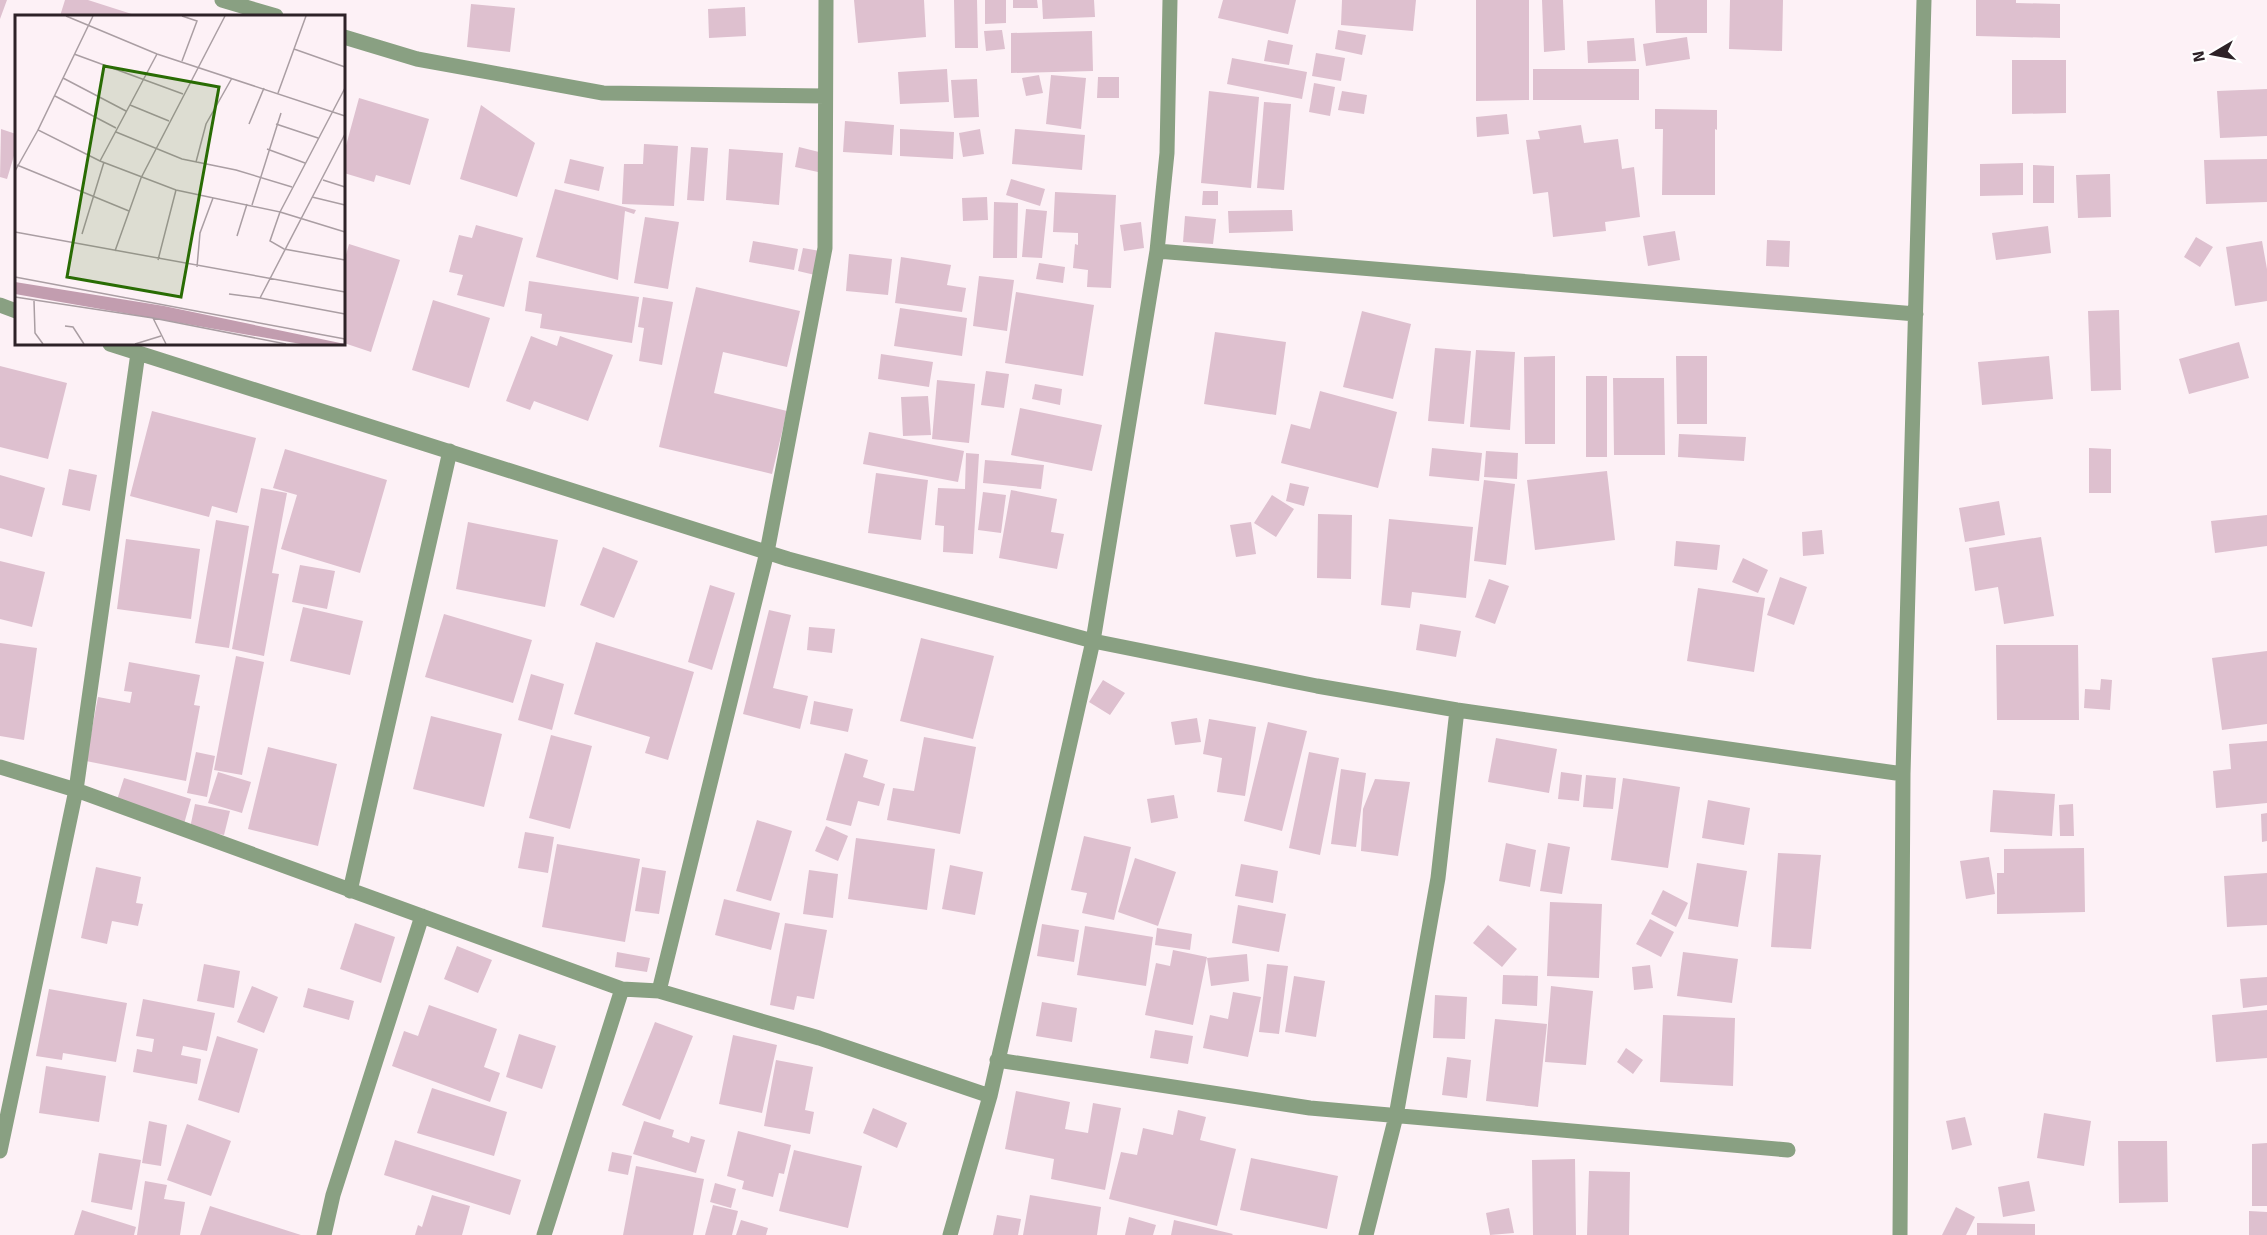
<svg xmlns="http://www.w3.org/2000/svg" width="2267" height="1235" font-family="Signika,sans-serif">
<rect width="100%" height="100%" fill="#fdf1f6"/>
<path fill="#dec0cf" d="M0,0H7L0,19Z
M65,0H88L138,16H60Z
M854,0H924L926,37L858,43Z
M954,0H977L978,48H955Z
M985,0H1006V23L985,24Z
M1013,0H1037L1038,8H1013Z
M1042,0H1094L1095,17L1043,19Z
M1223,0H1296L1288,34L1218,18Z
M1342,0H1416L1413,31L1341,25Z
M1476,0H1529V100L1476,101Z
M1542,0H1563L1565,50L1544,52Z
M1655,0H1707V33H1656Z
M1730,0H1783L1782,51L1729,49Z
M1976,0H2016V3L2060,4V38L1976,36Z
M471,4L515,8L510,52L467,47Z
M745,7L746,36L709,38L708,9Z
M1002,30L1005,49L986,51L984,31Z
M1338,30L1366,35L1362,55L1335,49Z
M1092,31L1093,71L1011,73V33Z
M1687,37L1690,59L1646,66L1643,44Z
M1634,38L1636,61L1588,63L1587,41Z
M1268,40L1293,45L1289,65L1264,61Z
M1316,53L1345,58L1341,81L1312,76Z
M1232,58L1307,72L1302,99L1227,84Z
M2012,60H2066V113L2012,114Z
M947,69L949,102L900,104L898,72Z
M1533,69H1639V100H1533Z
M1039,75L1043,93L1026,96L1022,78Z
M1051,75L1086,78L1081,129L1046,124Z
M1098,77H1119V98H1097Z
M977,79L979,117L954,118L951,80Z
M1314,83L1335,87L1330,116L1309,112Z
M2267,89V136L2220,138L2217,91Z
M1209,91L1259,97L1251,188L1201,183Z
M1342,91L1367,95L1364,114L1338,110Z
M359,98L429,119L410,185L376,175L374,182L344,173V153Z
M1264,102L1291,104L1284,190L1257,188Z
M481,105L535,143L517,197L460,179Z
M1655,109L1717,110V130L1715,129V195H1662L1663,129H1655Z
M1507,114L1509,134L1477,137L1476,117Z
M845,121L894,125L892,155L843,152Z
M1581,125L1584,143L1618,139L1622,169L1634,167L1640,217L1605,222L1606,231L1553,237L1548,192L1533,194L1526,140L1540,139L1538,131Z
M1,129L16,134V149L7,179L0,177Z
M900,129L954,132L953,159L900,156Z
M980,129L984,154L963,157L959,133Z
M1015,129L1085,135L1082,170L1012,164Z
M644,144L678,146L674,206L622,204L624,164H643Z
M691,147L708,148L704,201L687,200Z
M799,147L823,153L818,172L795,167Z
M729,149L783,153L779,205L726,200Z
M570,159L604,167L599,191L564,183Z
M2267,159V202L2206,204L2204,160Z
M2023,163V195L1980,196V164Z
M2033,165L2054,166V203H2033Z
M2110,174L2111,217L2078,218L2076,175Z
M1011,179L1045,189L1040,206L1006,195Z
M555,189L636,210L634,214L625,211L618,280L536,257Z
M1203,191H1218V205H1202Z
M1055,192L1116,195L1111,288L1087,287L1088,270L1073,268L1075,244L1078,245V233L1053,232Z
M987,197L988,220L963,221L962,198Z
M994,202L1018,203L1017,258H993Z
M1026,209L1047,211L1042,258L1022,257Z
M1292,210L1293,231L1229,233L1228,211Z
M1185,216L1216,219L1213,244L1183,242Z
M645,217L679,222L668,289L634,283Z
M1141,222L1144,248L1124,251L1120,225Z
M476,225L523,238L504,307L457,295L463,275L449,272L459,235L472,238Z
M2048,226L2051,253L1996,260L1992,233Z
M1675,231L1680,260L1648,266L1643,236Z
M2196,237L2213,247L2200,267L2184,257Z
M1767,240L1790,241L1789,267L1766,266Z
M753,241L798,249L794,270L749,262Z
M2262,241L2267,269V301L2235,306L2226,247Z
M349,244L400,260L371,352L344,343V262Z
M803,248L820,251L815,275L798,271Z
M849,254L892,259L888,295L846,291Z
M901,257L951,265L947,285L966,288L962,312L895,303Z
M1039,263L1065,267L1063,283L1036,279Z
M979,276L1014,280L1007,331L973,326Z
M529,281L639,297L632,343L540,328L542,314L525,311Z
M696,287L800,311L787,367L723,352L714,393L787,411L772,474L659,447Z
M1016,292L1094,305L1083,376L1005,363Z
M643,297L673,302L662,365L639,361L644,328L638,327Z
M433,300L490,318L469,388L412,370Z
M900,308L967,318L962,356L894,346Z
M2119,310L2121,390L2091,391L2088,311Z
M1362,311L1411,324L1393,399L1343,387Z
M1215,332L1286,342L1276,415L1204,404Z
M531,336L557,346L560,336L613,355L588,421L534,401L530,410L506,401Z
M2239,342L2249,378L2189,394L2179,359Z
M1435,348L1471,351L1464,424L1428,421Z
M1476,350L1515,352L1510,430L1470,427Z
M881,354L933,362L929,387L878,379Z
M1555,356V444H1525L1524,357Z
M1676,356H1707V424H1677Z
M2049,356L2053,399L1982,405L1978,362Z
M0,366L67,383L48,459L0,447Z
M986,371L1009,374L1004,408L981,405Z
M1586,376H1607V457H1586Z
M1613,378H1664L1665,455H1614Z
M937,380L975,384L969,443L932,439Z
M1035,384L1062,389L1060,405L1032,399Z
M1320,391L1397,412L1378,488L1281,463L1291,424L1310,429Z
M928,396L931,435L903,436L901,397Z
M1020,408L1102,425L1092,471L1011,455Z
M152,411L256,438L237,513L212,506L209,517L130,496Z
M869,432L964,451L958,482L863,464Z
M1679,434L1746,437L1744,461L1678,457Z
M1432,448L1482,453L1479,481L1429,476Z
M2089,448L2111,449V493H2089Z
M285,449L387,480L360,573L281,549L297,495L273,488Z
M1486,451L1518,453L1517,479L1484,477Z
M966,453L979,454L973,554L943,552L944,526L935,525L938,488L965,489Z
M985,460L1044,465L1041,489L983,483Z
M69,469L97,475L90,511L62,505Z
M1607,471L1615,540L1535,550L1527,480Z
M876,473L928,480L921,540L868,533Z
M0,475L45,488L32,537L0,528Z
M1484,480L1515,484L1506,565L1474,561Z
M1290,483L1309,487L1304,506L1286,501Z
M261,488L287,493L272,573L279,574L264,656L232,649Z
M1011,490L1057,499L1051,532L1064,534L1057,569L999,558Z
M983,492L1006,495L1001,533L978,530Z
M1272,495L1294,509L1276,537L1254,523Z
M1999,501L2005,535L1965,542L1959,508Z
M1318,514L1352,515L1351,579L1317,578Z
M2267,515V546L2215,553L2211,521Z
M1389,519L1473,527L1466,598L1412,592L1410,608L1381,605Z
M216,520L249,526L229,648L195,643Z
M468,522L558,540L545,607L456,589Z
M1251,522L1256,554L1236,557L1230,525Z
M1822,530L1824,554L1803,556L1802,532Z
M2041,537L2054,616L2004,624L1998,587L1975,591L1969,548Z
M126,539L200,549L191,619L117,609Z
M1676,541L1720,545L1717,570L1674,566Z
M603,547L638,561L614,618L580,605Z
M1743,558L1768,570L1758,593L1732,582Z
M0,561L45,572L32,627L0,619Z
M300,565L335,571L327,609L292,602Z
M1780,577L1807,587L1794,625L1767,615Z
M1489,579L1509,586L1495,624L1475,617Z
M710,585L735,593L712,670L688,662Z
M1698,588L1765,598L1754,672L1687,661Z
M303,607L363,621L350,675L290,661Z
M769,610L791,615L773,688L808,696L800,729L743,714Z
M444,614L532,640L513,703L425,677Z
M1420,624L1461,631L1456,657L1416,650Z
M809,627L835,629L832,653L807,650Z
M921,638L994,656L973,739L900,721Z
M596,642L694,672L668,760L645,753L650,737L574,714Z
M0,643L37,648L24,740L0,736Z
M1996,645H2078L2079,720H1997Z
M2267,651V724L2222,730L2212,658Z
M236,656L264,662L242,775L214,770Z
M129,662L200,675L194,705L200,706L186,781L86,761L98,697L130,703L132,692L124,691Z
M531,674L564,684L552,730L518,720Z
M2101,679L2112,680L2110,710L2084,708L2085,689L2100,690Z
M1103,680L1125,693L1110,715L1089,702Z
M814,701L853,709L848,732L810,724Z
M431,716L502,734L484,807L413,789Z
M1197,718L1201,742L1175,745L1171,722Z
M1209,719L1256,727L1245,796L1217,792L1222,758L1203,754Z
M1268,722L1307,731L1282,831L1244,821Z
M551,735L592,746L570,829L529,818Z
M924,737L976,747L960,834L887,820L893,788L914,791Z
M1496,738L1557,749L1549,793L1488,782Z
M2267,741V803L2216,808L2213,771L2231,769L2229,744Z
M268,747L337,764L318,846L248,829Z
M196,752L215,756L207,797L187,793Z
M1309,752L1339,758L1320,855L1289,848Z
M845,753L868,760L863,777L885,784L879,806L858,801L851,826L826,820Z
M1341,769L1366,773L1356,847L1331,844Z
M218,772L251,782L242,813L208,803Z
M1561,772L1582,775L1579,801L1558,799Z
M1586,775L1616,778L1613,809L1583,807Z
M124,778L191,799L184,824L116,803Z
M1623,778L1680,787L1668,868L1611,860Z
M1375,779L1410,782L1398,856L1361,851L1363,809Z
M1993,790L2055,794L2052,836L1990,832Z
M1174,795L1178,818L1151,823L1147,799Z
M1708,800L1750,808L1744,845L1702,838Z
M195,804L230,811L224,835L190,828Z
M2073,804L2074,836H2060L2059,805Z
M2267,813V841L2262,842L2261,814Z
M757,820L792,831L771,901L736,891Z
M826,826L848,836L838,861L815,851Z
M525,832L554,837L548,873L518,868Z
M1084,836L1131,847L1114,920L1082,913L1087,893L1071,890Z
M856,838L935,849L927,910L848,899Z
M1506,843L1536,850L1530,887L1499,881Z
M1548,843L1570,847L1562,894L1540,891Z
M557,844L640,859L625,942L542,927Z
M2084,848L2085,912L1997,914V873H2004V849Z
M1778,853L1821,855L1811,949L1771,947Z
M1989,857L1995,894L1966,899L1960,861Z
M1135,858L1176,872L1158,926L1118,912Z
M1697,863L1747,871L1738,927L1688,919Z
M1241,864L1278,871L1273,903L1235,896Z
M950,865L983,872L975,915L942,909Z
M96,867L141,877L136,903L143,904L138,926L112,921L107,944L81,938Z
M642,867L666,871L659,914L635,911Z
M809,870L838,874L833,918L803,914Z
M2267,873V925L2227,927L2224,876Z
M1663,890L1688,903L1676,927L1651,914Z
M724,899L780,913L771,950L715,935Z
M1550,902L1602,904L1599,978L1547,976Z
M1238,905L1286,914L1279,952L1232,943Z
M1650,919L1674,932L1661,957L1636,944Z
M355,923L395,937L381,983L340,969Z
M785,923L827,930L814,999L797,996L794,1010L770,1005Z
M1042,924L1079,930L1074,962L1037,956Z
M1488,925L1517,949L1502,967L1473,943Z
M1085,926L1153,937L1146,986L1077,975Z
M1157,928L1192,934L1190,950L1155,945Z
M457,946L492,960L478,993L444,979Z
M1173,950L1207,957L1193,1025L1145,1015L1156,963L1170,966Z
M617,952L650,958L647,972L615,967Z
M1683,952L1738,959L1732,1003L1677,996Z
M1247,954L1249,981L1211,986L1207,958Z
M204,964L240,971L234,1008L197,1001Z
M1267,964L1288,966L1279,1034L1259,1032Z
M1650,965L1653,988L1634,990L1632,967Z
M1503,975L1538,976L1537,1006L1502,1004Z
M1294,976L1325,981L1316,1037L1285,1032Z
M2267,977V1005L2243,1008L2240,979Z
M252,986L278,997L264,1033L237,1022Z
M1551,986L1593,991L1586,1065L1545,1062Z
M308,988L354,1001L349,1020L303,1007Z
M49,989L127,1003L116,1062L63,1053L62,1060L36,1056Z
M1233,992L1261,997L1248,1057L1203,1048L1210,1015L1228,1019Z
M1435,995L1467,997L1465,1039L1433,1038Z
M143,999L215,1013L207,1051L183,1046L181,1055L201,1059L197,1084L133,1072L137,1049L152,1052L154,1039L136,1036Z
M1042,1002L1077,1008L1072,1042L1036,1036Z
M429,1005L497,1029L484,1067L500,1073L490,1102L392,1066L404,1031L418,1036Z
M2267,1010V1058L2216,1062L2212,1015Z
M1663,1015L1735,1018L1733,1086L1660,1082Z
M1495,1019L1547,1024L1538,1107L1486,1101Z
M655,1022L693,1036L660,1120L622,1105Z
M1155,1030L1193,1036L1188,1064L1150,1058Z
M519,1034L556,1046L542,1089L506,1077Z
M733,1035L777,1045L762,1113L719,1104Z
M217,1036L258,1049L239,1113L198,1100Z
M1626,1048L1643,1060L1633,1074L1617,1062Z
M1447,1057L1471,1060L1467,1098L1442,1095Z
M776,1060L813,1067L805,1110L814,1112L810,1134L764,1126Z
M46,1066L106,1076L99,1122L39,1113Z
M432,1088L507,1112L494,1156L417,1133Z
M1016,1091L1070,1102L1065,1129L1088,1133L1093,1103L1121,1108L1105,1190L1051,1179L1054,1159L1005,1149Z
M873,1108L907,1123L897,1148L863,1133Z
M1178,1110L1206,1117L1200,1140L1236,1149L1217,1226L1109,1199L1121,1152L1137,1155L1143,1128L1173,1135Z
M2044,1113L2091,1121L2084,1166L2037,1158Z
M1965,1117L1972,1145L1952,1150L1946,1121Z
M149,1121L167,1125L161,1166L142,1163Z
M644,1121L674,1130L672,1137L689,1143L691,1136L705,1140L696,1173L633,1154Z
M187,1124L231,1141L211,1196L167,1180Z
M738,1131L791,1145L784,1174L779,1173L773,1197L742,1189L744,1181L727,1176Z
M395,1140L521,1180L510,1215L384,1175Z
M2118,1141H2167L2168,1202L2119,1203Z
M2267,1143V1206H2252V1144Z
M794,1150L862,1166L848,1228L779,1211Z
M612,1152L632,1156L628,1175L608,1171Z
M99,1153L141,1160L132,1210L91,1202Z
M1251,1158L1338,1176L1327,1229L1240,1210Z
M1575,1159L1576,1235H1533L1532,1160Z
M636,1166L704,1179L693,1235H623Z
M1589,1171L1630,1172L1629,1235H1587Z
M145,1181L167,1185L164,1199L185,1202L180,1235H137Z
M2029,1181L2035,1211L2003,1217L1998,1187Z
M715,1183L736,1189L731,1208L710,1202Z
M432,1195L470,1206L462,1235H415L418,1225L422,1227Z
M1030,1195L1101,1207L1097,1235H1023Z
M713,1205L738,1211L732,1235H705Z
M210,1206L301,1235H200Z
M1956,1207L1975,1217L1966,1235H1942Z
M1509,1208L1514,1233L1490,1235L1486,1213Z
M82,1210L136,1227L134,1235H74Z
M2249,1211L2267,1212V1235H2249Z
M997,1215L1021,1219L1018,1235H993Z
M1129,1217L1156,1225L1153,1235H1125Z
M741,1220L768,1228L766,1235H736Z
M1174,1220L1233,1234L1232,1235H1171Z
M1977,1223L2035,1224V1235H1977Z"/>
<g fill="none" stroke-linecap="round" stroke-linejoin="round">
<path stroke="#89a082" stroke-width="15" d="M222,0L276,16
M344,37L417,59L603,93L825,96
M1157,251L1916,314
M0,305L16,311
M110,344L788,559L1093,641L1317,686L1457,710L1903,774
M0,767L76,790L622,989L659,991L819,1038L990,1096
M350,891L450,451
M659,991L767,552L825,248L826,0
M997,1060L1310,1108L1788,1150
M0,1151L76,790L138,353
M324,1235L333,1195L422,916
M544,1235L622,989
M950,1235L990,1096L1093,641L1157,251L1167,153L1170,0
M1366,1235L1396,1116L1438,878L1457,710
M1900,1235L1903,774L1924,0"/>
</g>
<g transform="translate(15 15)">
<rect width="330" height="330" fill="#fdf1f6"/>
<path d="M0,267L149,291L330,329H286L0,279Z" fill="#c29daf"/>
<path fill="none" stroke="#aa9ea3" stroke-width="1.5" d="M51,1L142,39L330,101M78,1L23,115L85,146L161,175L265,197L330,73M279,34L330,52M59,39L168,79M167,46L182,6L167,1M48,63L111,96M263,78L291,1M40,81L101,113M115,90L154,106M234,109L249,73M261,109L303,123M101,117L167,144L221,155L277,172M252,134L290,148M85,146L142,39M181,147L191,109L217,63M2,150L114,196M0,156L23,115M308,165L330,172M297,182L330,190M237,190L266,98M0,217L330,277M330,217L265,197L255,226L269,234L330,245M67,219L89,147M222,221L232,189M100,236L126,163L210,1M143,245L161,175M182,252L185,218L198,183M0,262L330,324M214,279L245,283L330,119M0,282L138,303L271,329M245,283L330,299M19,286L20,318L28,329M138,303L151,329M50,311L58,312L69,329M120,329L146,321"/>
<path fill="#296c04" fill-opacity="0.15" stroke="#296c04" stroke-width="3" d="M89,51L204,72L166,282L52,262Z"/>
<rect width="330" height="330" fill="none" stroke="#2d2227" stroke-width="3"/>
</g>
<g transform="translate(2213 54) rotate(260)" stroke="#ffffff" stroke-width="4.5" paint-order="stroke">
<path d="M0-4.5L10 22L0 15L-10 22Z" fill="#2d2227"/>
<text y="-9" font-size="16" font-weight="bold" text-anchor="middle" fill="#2d2227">N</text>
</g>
</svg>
